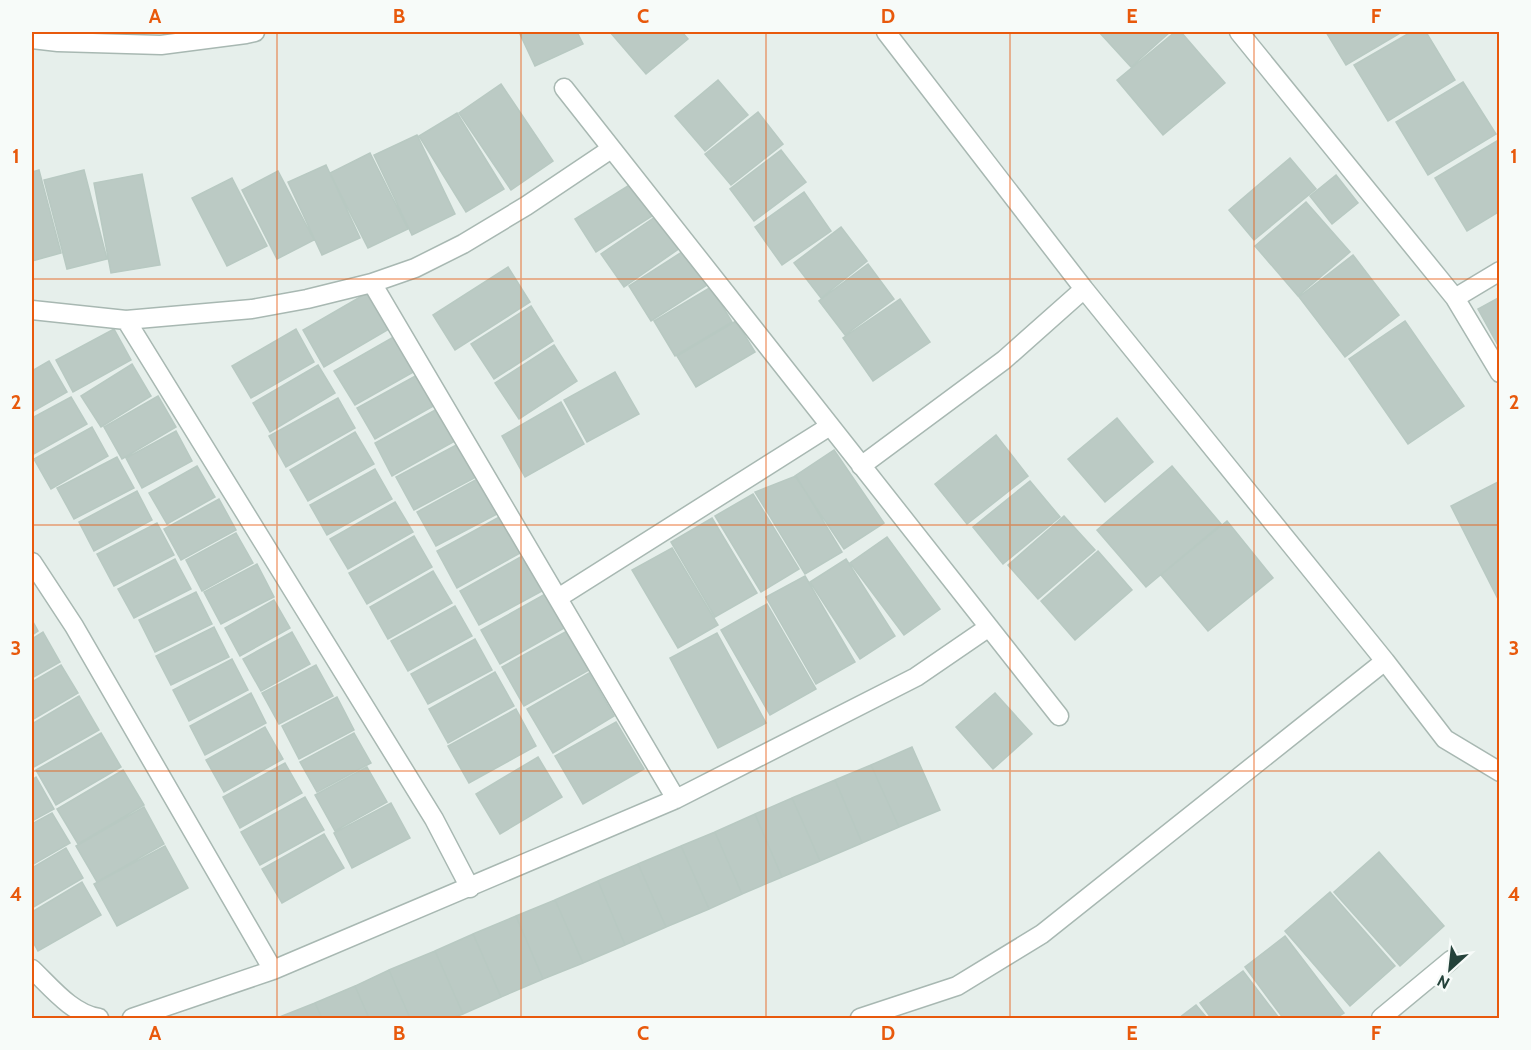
<svg xmlns="http://www.w3.org/2000/svg" width="1531" height="1050" font-family="Cabin,sans-serif">
<rect width="100%" height="100%" fill="#e6efeb"/>
<path fill="#bbcac4" stroke="#b8c9c2" stroke-width="1.5" d="M519,32H577L583,44L535,66Z
M610,32H682L688,39L646,74Z
M1099,32H1170L1131,67Z
M1175,32H1181L1225,83L1163,135L1117,80Z
M1326,32H1402L1346,65Z
M1411,32H1426L1455,80L1388,121L1354,65Z
M718,80L748,115L705,151L675,116Z
M1463,82L1496,134L1428,175L1396,122Z
M501,84L553,161L511,190L459,113Z
M758,112L783,144L731,185L705,154Z
M457,113L504,189L466,212L419,136Z
M417,135L455,214L412,235L374,155Z
M1500,139V211L1467,231L1435,178Z
M781,150L806,182L754,221L730,189Z
M370,153L408,229L368,248L330,173Z
M1290,158L1316,189L1254,240L1229,210Z
M326,165L360,238L322,255L288,182Z
M39,170L61,253L32,261V172Z
M84,170L107,259L67,269L44,180Z
M278,171L314,240L277,259L242,190Z
M142,174L160,265L111,273L94,183Z
M1336,175L1358,203L1332,224L1310,196Z
M232,178L267,246L227,266L192,198Z
M631,184L652,216L596,252L575,219Z
M804,192L831,231L782,265L755,227Z
M1306,202L1350,252L1298,296L1255,246Z
M658,215L680,248L624,287L601,254Z
M841,227L867,261L821,298L794,263Z
M685,250L707,285L651,321L629,286Z
M1353,255L1399,315L1345,357L1299,297Z
M868,264L894,299L845,335L819,301Z
M508,267L530,302L455,350L433,315Z
M711,287L732,322L675,356L654,321Z
M367,293L389,329L324,367L303,330Z
M1500,297V349L1478,309Z
M900,299L930,342L873,381L843,338Z
M531,306L553,341L494,379L471,344Z
M736,321L755,352L696,387L677,356Z
M1405,321L1464,406L1408,444L1349,359Z
M114,329L131,360L73,392L56,360Z
M296,329L314,362L251,398L232,366Z
M397,335L417,370L355,405L334,371Z
M554,345L577,381L519,419L495,383Z
M49,361L67,392L32,412V371Z
M132,364L151,396L101,427L81,396Z
M318,365L335,393L270,432L253,403Z
M615,372L639,414L587,442L564,400Z
M419,374L437,404L375,439L357,408Z
M158,396L176,427L122,459L104,427Z
M71,397L87,424L32,455V418Z
M338,398L355,428L286,467L269,436Z
M561,402L584,444L525,477L502,436Z
M437,409L455,441L392,476L375,443Z
M1117,418L1153,462L1105,502L1068,459Z
M92,427L108,456L51,489L34,459Z
M176,431L192,461L142,488L126,458Z
M355,432L374,464L308,501L290,470Z
M996,435L1028,476L967,524L935,484Z
M460,443L478,476L414,510L396,477Z
M834,450L884,523L844,549L795,476Z
M117,457L134,488L74,519L57,488Z
M197,466L215,497L167,524L149,493Z
M1172,466L1221,524L1146,587L1097,530Z
M375,469L392,499L327,535L310,505Z
M796,476L842,552L805,574L755,492Z
M481,477L501,512L436,546L417,512Z
M1030,481L1060,517L1003,564L973,527Z
M1500,481V598L1498,599L1451,506Z
M137,491L152,520L94,551L79,522Z
M753,494L799,569L761,592L715,516Z
M219,499L236,530L181,560L164,529Z
M395,502L413,532L348,569L330,539Z
M501,516L522,552L457,588L437,551Z
M1064,516L1095,550L1038,599L1008,565Z
M712,518L757,593L715,617L671,542Z
M1227,521L1273,578L1208,631L1161,575Z
M157,523L174,555L114,586L97,554Z
M236,533L253,563L202,591L186,560Z
M414,536L432,567L367,604L349,573Z
M887,537L940,609L904,635L850,563Z
M672,548L718,625L678,648L632,570Z
M1098,551L1132,590L1075,640L1041,601Z
M524,555L544,590L479,625L460,591Z
M175,559L191,589L134,618L118,589Z
M846,559L895,636L860,659L810,582Z
M257,564L274,597L221,624L204,592Z
M433,571L452,603L388,639L370,607Z
M805,576L855,662L816,684L766,597Z
M196,592L212,624L155,652L139,620Z
M547,593L566,627L500,664L481,630Z
M274,600L290,628L240,656L225,628Z
M767,604L816,689L770,715L721,630Z
M455,606L472,636L408,671L391,641Z
M32,620L38,631L32,635Z
M214,627L229,657L171,685L156,656Z
M567,631L589,670L524,706L502,667Z
M43,632L60,662L32,678V639Z
M292,632L310,664L261,691L243,659Z
M717,633L766,723L718,748L670,658Z
M475,639L492,670L428,704L411,674Z
M232,659L248,690L189,721L173,690Z
M61,665L78,693L32,720V682Z
M316,665L333,696L279,724L262,693Z
M495,672L514,706L448,743L429,709Z
M589,673L614,716L553,753L527,709Z
M251,693L266,723L205,755L190,726Z
M995,693L1032,734L993,769L956,727Z
M79,696L99,730L34,767L32,762V724Z
M337,697L354,730L299,759L282,726Z
M516,709L536,746L469,783L448,746Z
M616,722L644,769L583,804L555,756Z
M265,727L283,759L224,792L206,760Z
M101,733L121,767L56,805L36,770Z
M354,733L371,763L317,792L300,762Z
M912,747L940,810L899,827L871,765Z
M538,757L562,797L500,834L476,794Z
M285,763L302,793L240,828L223,797Z
M871,765L899,827L862,843L835,780Z
M367,767L387,802L335,831L315,795Z
M123,770L144,805L78,844L57,809Z
M36,777L54,809L32,821V780Z
M835,780L862,843L820,861L792,798Z
M305,797L324,830L260,865L241,832Z
M792,798L820,861L782,877L755,814Z
M391,803L410,838L352,868L334,833Z
M144,807L164,844L97,882L76,846Z
M52,813L70,843L32,865V824Z
M755,814L782,877L742,894L715,832Z
M715,832L742,894L709,909L681,846Z
M324,834L344,868L282,903L262,869Z
M165,846L188,888L117,926L94,884Z
M681,846L709,909L666,927L638,864Z
M66,848L83,878L32,908V868Z
M1379,852L1444,926L1400,966L1334,892Z
M638,864L666,927L625,945L598,881Z
M598,881L625,945L583,963L555,900Z
M82,882L101,915L38,951L32,940V912Z
M1330,892L1395,966L1350,1006L1285,931Z
M555,900L583,963L543,979L516,916Z
M516,916L543,979L501,997L473,934Z
M473,934L501,997L463,1014L435,951Z
M1285,936L1344,1013L1336,1018H1283L1245,967Z
M435,951L463,1014L452,1018H410L389,970Z
M389,970L410,1018H369L355,986Z
M1243,971L1279,1018H1211L1200,1003Z
M355,986L369,1018H322L315,1003Z
M315,1003L322,1018H277Z
M1196,1005L1207,1018H1179Z"/>
<g fill="none" stroke-linecap="round" stroke-linejoin="round">
<defs>
<path id="minor" d="M886,32L1084,289L1385,661L1445,739L1500,772
M1239,32L1455,298L1500,373
M32,39L58,42L161,45L246,34L255,32
M564,88L1059,716
M372,283L676,799
M1455,298L1500,271
M32,310L126,320L252,309L307,299L372,283L415,268L463,244L526,206L611,149
M126,320L434,819L470,888
M861,466L1004,360L1084,289
M32,562L74,626L273,970
M558,598L830,426
M32,969C51,987 72,1014 99,1018
M132,1018L273,970L676,799L916,677L989,627
M860,1018L957,986L1042,934L1385,661
M1381,1018L1451,960"/>
</defs>
<use href="#minor" stroke="#a8b8b2" stroke-width="21"/>
<use href="#minor" stroke="#fff" stroke-width="18"/>
</g>
<path fill="none" stroke="#e8590c" stroke-width="1.5" stroke-opacity="0.55" d="M277,32V1018M521,32V1018M766,32V1018M1010,32V1018M1254,32V1018M32,279H1500M32,525H1500M32,771H1500"/>
<rect width="1531" height="1050" fill="none" stroke="#f7fbf9" stroke-width="66"/>
<g transform="translate(1450 969) rotate(207)" stroke="#f7fbf9" stroke-width="4.5" paint-order="stroke">
<path d="M0-4.5L10 22L0 15L-10 22Z" fill="#24423a"/>
<text y="-9" font-size="16" font-weight="bold" text-anchor="middle" fill="#24423a">N</text>
</g>
<rect x="33" y="33" width="1465" height="984" fill="none" stroke="#e8590c" stroke-width="2"/>
<g font-size="20" text-anchor="middle" font-weight="bold" fill="#e8590c">
<text x="155" y="23">A</text>
<text x="399" y="23">B</text>
<text x="643" y="23">C</text>
<text x="888" y="23">D</text>
<text x="1132" y="23">E</text>
<text x="1376" y="23">F</text>
<text x="16" y="163">1</text>
<text x="1514" y="163">1</text>
<text x="16" y="409">2</text>
<text x="1514" y="409">2</text>
<text x="16" y="655">3</text>
<text x="1514" y="655">3</text>
<text x="16" y="901">4</text>
<text x="1514" y="901">4</text>
<text x="155" y="1040">A</text>
<text x="399" y="1040">B</text>
<text x="643" y="1040">C</text>
<text x="888" y="1040">D</text>
<text x="1132" y="1040">E</text>
<text x="1376" y="1040">F</text>
</g>
</svg>
